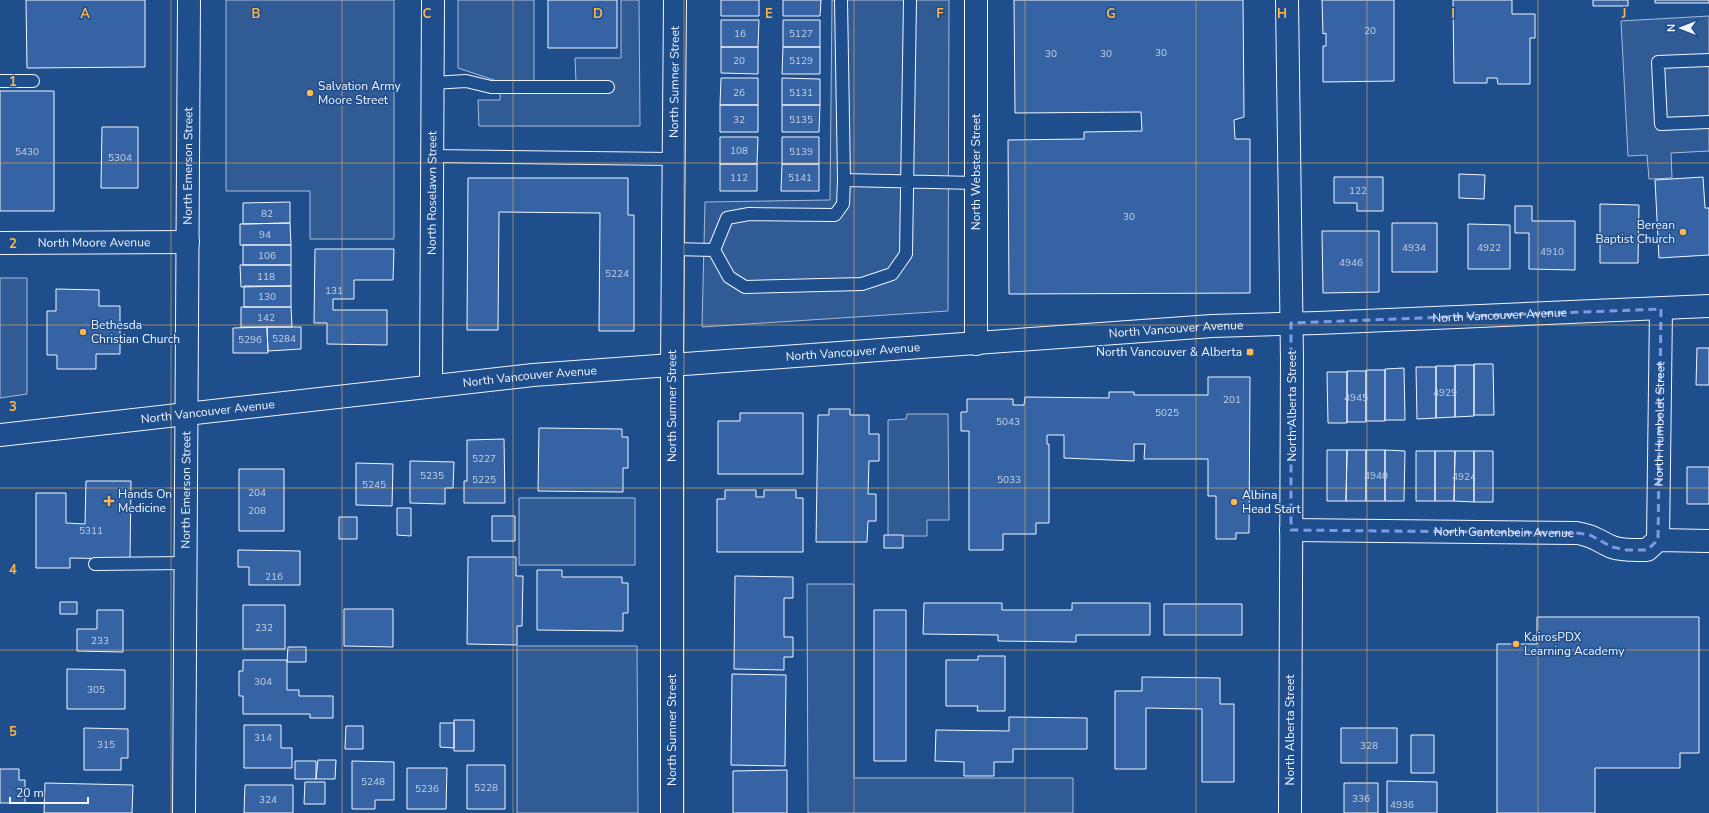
<svg xmlns="http://www.w3.org/2000/svg" width="1709" height="813" font-family="'Nunito Sans',sans-serif">
<rect width="100%" height="100%" fill="#1f4e8c"/>
<path fill="#305b95" stroke="#a8bbd7" d="M226,0H394V239H310V191H226Z
M458,0H534V81L576,82L575,58H621V0H639L640,126H479L478,100H500V82L458,68Z
M832,0H949L948,311L702,327L705,202L830,200Z
M1709,16V151L1671,153L1672,178L1649,179L1647,155L1628,156L1621,21Z
M0,278H27V394L0,398Z
M907,414H948L949,520H927V536H888V420L906,419Z
M519,498H635V565H519Z
M807,584H854V778H1073V813H808Z
M517,646H637L638,813H517Z"/>
<path fill="#3563a3" stroke="#f2f6ff" d="M26,0H145V67L27,68Z
M548,0H617V48H548Z
M721,0H759V16H721Z
M783,0H821L820,16H783Z
M1014,0H1243L1244,117L1234,120L1235,139H1250V293L1009,294L1008,140L1084,139V132L1142,131L1141,112L1015,113Z
M1322,0H1394V81L1323,82V46H1326V33L1323,34Z
M1453,0H1512V14H1535V38H1530V84H1498L1497,78H1487V83H1454Z
M1593,0H1628V6H1593Z
M1655,0H1709V3H1655Z
M721,20H759L758,47H721Z
M783,20H820V47H783Z
M721,47H758V74L721,73Z
M783,47H820V74H782Z
M721,78H758V105H720Z
M782,78L820,79V105H782Z
M0,91H54V211H0Z
M720,105H758V132H720Z
M782,105H820L819,132H782Z
M102,127H138V188H101Z
M720,137H758L757,164H720Z
M782,137H819V164H782Z
M720,164H757V191H720Z
M782,164H819V191H781Z
M1459,174L1485,175L1484,199L1459,198Z
M1334,177H1383V211H1357V203H1334Z
M1703,177L1705,208H1709V255L1659,258L1655,180Z
M468,178H628V215H634V331H599L600,213L499,212L498,330H467Z
M290,202V223L243,224V203Z
M1600,204L1639,205L1638,263H1600Z
M1515,206H1532V221H1575V270L1529,269V233H1515Z
M290,223L291,245H240V224Z
M1392,223H1437V272H1392Z
M1468,224L1510,225V269H1468Z
M1322,231H1379V292L1323,293Z
M243,245H291V265H243Z
M315,249H394L393,280H354V299H333V310H387V345L327,344V323H314Z
M240,265H291V286L241,287Z
M244,286H291V307H244Z
M56,289L99,290V306H120V354H96V369H57V355H47V311H56Z
M241,307H291L292,327H241Z
M267,327H301V349L268,351Z
M267,327L268,353H233V328Z
M1697,348H1709V385H1696Z
M1474,364H1493L1494,415H1474Z
M1455,365H1474V416L1455,417Z
M1436,366H1455V417L1436,418Z
M1416,367H1436V418L1417,419Z
M1404,368L1405,420H1385V369Z
M1366,370H1385V421H1366Z
M1347,371H1366V422H1347Z
M1327,372H1347V423H1328Z
M1208,377H1250L1249,533H1236V539H1216V496H1208V459H1144L1145,444H1134V461L1064,458V435H1047V444H1049V523H1036V534H1003V550H969V431H961V412H967V399H1013V405H1024L1025,397L1109,398V392H1134V395H1208Z
M829,409H850V415H869V434H879V461H869L868,494H876V521H868L867,542H816L818,415H829Z
M740,413H803V474H718V421H740Z
M539,428L622,429V437H628V468H623V492L538,491Z
M504,439L505,503H464V481H467V440Z
M1327,450H1347L1346,501H1327Z
M1347,450H1366V501H1346Z
M1366,450H1385V501H1366Z
M1385,450L1405,451L1404,501H1385Z
M1416,451H1435V501H1416Z
M1435,451H1455L1454,501H1435Z
M1455,451H1474V502L1454,501Z
M1474,451H1493V502H1474Z
M410,461L454,462L453,488H445V504L410,503Z
M356,463L393,464L392,506L356,505Z
M1687,467H1709V504H1687Z
M239,469H284V531H239Z
M86,481H131L130,559L70,558V568H36V493H66V523L85,524Z
M725,490H756V497H764V490H796V498H803V552H717V499H725Z
M397,508H411V536L397,535Z
M492,516H515V541H492Z
M339,517H357V539H339Z
M884,535H903V548H884Z
M238,550L300,551V585H249V567H238Z
M468,557H516V576H523L522,626H517V645L467,644Z
M537,570H562V577H622V583H628V613H623V631L537,630Z
M735,576L793,577V598H784V637H793V657H784V670L734,669Z
M60,602H77V614H60Z
M924,603H1002V610H1072V603H1150V635H1076V642L998,641V635L923,634Z
M1164,604H1242V635H1164Z
M243,605H285V649H243Z
M344,609H393V647L344,646Z
M97,610H123V652L77,651V629H97Z
M874,610H906V761H874Z
M1537,617H1699V753H1680V768H1595V813H1497V644H1537Z
M288,647H306V662H287Z
M978,656H1005V711H977L978,706H946V660H978Z
M243,660H287V690H299V696H333V718H310V714H243V696H239V671H243Z
M67,669L125,670V709H67Z
M732,674L786,675L785,766L731,765Z
M1142,677L1220,678V704H1234V782H1202V709L1146,708V769H1115V691H1142Z
M1009,717L1087,718V749H1013V762H994V776H964V762L935,761L936,730L1009,731Z
M454,720H474V751H454Z
M440,723H454V748L440,747Z
M244,725H281V748H292V768H244Z
M346,726H363V749H345Z
M84,728L128,729V758H121V770H84Z
M1341,728H1397V763H1341Z
M1411,735H1434V773H1411Z
M318,760H336L335,779H316Z
M295,761H316V779H295Z
M352,761L394,762V800H375V809H352Z
M467,765H505V809H467Z
M407,768H447L446,809H407Z
M0,769H19V780H25V803H0Z
M787,770V813H733V771Z
M1387,781L1437,782V813H1387Z
M305,782H325V804H304Z
M45,783L133,785L132,813H44Z
M1344,783H1378V813H1344Z
M245,785H293V813H244Z"/>
<g fill="none" stroke-linecap="round" stroke-linejoin="round">
<defs>
<path id="lane" d="M841,0L844,180L843,204L835,215L749,214L727,218L714,250L729,277L745,287L862,284L892,274L906,254L910,0
M1709,60L1658,62L1661,124L1709,122
M0,81H33
M432,83L466,81L491,87H608
M432,156L673,159
M844,180L976,183
M673,249L714,250
M95,564L185,563"/>
<g id="street">
<path id="s1" d="M0,243L188,242"/>
<path d="M976,344V0"/>
<path id="s2" d="M431,386L433,0"/>
<path id="s3" d="M1291,530L1577,533C1596,536 1597,541 1612,547C1623,551 1636,550 1647,550L1658,540L1709,541"/>
<path id="s4" d="M1658,540L1661,309"/>
<path id="s5" d="M184,813L189,0"/>
<path id="s6" d="M672,813V365L675,0"/>
</g>
<g id="secondary">
<path d="M1287,0L1292,360L1290,813"/>
<path id="s7" d="M0,435L533,375L1212,326L1318,323L1709,306"/>
</g>
</defs>
<use href="#lane" stroke="#f2f6ff" stroke-width="14"/>
<use href="#street" stroke="#f2f6ff" stroke-width="24"/>
<use href="#secondary" stroke="#f2f6ff" stroke-width="24"/>
<use href="#lane" stroke="#1f4e8c" stroke-width="12"/>
<use href="#street" stroke="#1f4e8c" stroke-width="22"/>
<use href="#secondary" stroke="#1f4e8c" stroke-width="22"/>
</g>
<path fill="none" stroke="#7d9aea" stroke-width="3" stroke-dasharray="8 5" stroke-linejoin="round" d="M1661,309L1658,540L1647,550H1627L1612,547L1590,535L1577,533L1291,530V323Z"/>
<path fill="none" stroke="#ffb74d" stroke-width="1" stroke-opacity="0.55" d="M171,0V813M342,0V813M513,0V813M684,0V813M854,0V813M1025,0V813M1196,0V813M1367,0V813M1538,0V813M0,163H1709M0,325H1709M0,488H1709M0,650H1709"/>
<g fill="#ffb74d" stroke="#1f4e8c" stroke-width="1.5">
<circle cx="310" cy="93" r="4"/>
<circle cx="1683" cy="232" r="4"/>
<circle cx="83" cy="332" r="4"/>
<rect x="1246" y="348" width="8" height="8" rx="2"/>
<path d="M107 495h4v4h4v4h-4v4h-4v-4h-4v-4h4z"/>
<circle cx="1234" cy="502" r="4"/>
<circle cx="1516" cy="644" r="4"/>
</g>
<g text-anchor="middle" stroke-width="3" stroke-linejoin="round" paint-order="stroke">
<g font-size="10" fill="#c3d1e8">
<text x="1370" y="34">20</text>
<text x="740" y="37">16</text>
<text x="801" y="37">5127</text>
<text x="1161" y="56">30</text>
<text x="1051" y="57">30</text>
<text x="1106" y="57">30</text>
<text x="739" y="64">20</text>
<text x="801" y="64">5129</text>
<text x="739" y="96">26</text>
<text x="801" y="96">5131</text>
<text x="739" y="123">32</text>
<text x="801" y="123">5135</text>
<text x="739" y="154">108</text>
<text x="27" y="155">5430</text>
<text x="801" y="155">5139</text>
<text x="120" y="161">5304</text>
<text x="739" y="181">112</text>
<text x="800" y="181">5141</text>
<text x="1358" y="194">122</text>
<text x="267" y="217">82</text>
<text x="1129" y="220">30</text>
<text x="265" y="238">94</text>
<text x="1414" y="251">4934</text>
<text x="1489" y="251">4922</text>
<text x="1552" y="255">4910</text>
<text x="267" y="259">106</text>
<text x="1351" y="266">4946</text>
<text x="617" y="277">5224</text>
<text x="266" y="280">118</text>
<text x="334" y="294">131</text>
<text x="267" y="300">130</text>
<text x="266" y="321">142</text>
<text x="284" y="342">5284</text>
<text x="250" y="343">5296</text>
<text x="1445" y="396">4929</text>
<text x="1356" y="401">4945</text>
<text x="1232" y="403">201</text>
<text x="1167" y="416">5025</text>
<text x="1008" y="425">5043</text>
<text x="484" y="462">5227</text>
<text x="432" y="479">5235</text>
<text x="1376" y="479">4940</text>
<text x="1464" y="480">4924</text>
<text x="484" y="483">5225</text>
<text x="1009" y="483">5033</text>
<text x="374" y="488">5245</text>
<text x="257" y="496">204</text>
<text x="257" y="514">208</text>
<text x="91" y="534">5311</text>
<text x="274" y="580">216</text>
<text x="264" y="631">232</text>
<text x="100" y="644">233</text>
<text x="263" y="685">304</text>
<text x="96" y="693">305</text>
<text x="263" y="741">314</text>
<text x="106" y="748">315</text>
<text x="1369" y="749">328</text>
<text x="373" y="785">5248</text>
<text x="486" y="791">5228</text>
<text x="427" y="792">5236</text>
<text x="1361" y="802">336</text>
<text x="268" y="803">324</text>
<text x="1402" y="808">4936</text>
</g>
<g font-size="12" fill="#f2f6ff" stroke="#1f4e8c">
<text dy="4" stroke="none"><textPath href="#s6" startOffset="731">North Sumner Street</textPath></text>
<text dy="4" stroke="none"><textPath href="#s5" startOffset="647">North Emerson Street</textPath></text>
<text transform="translate(976 172) rotate(-90)" y="4">North Webster Street</text>
<text dy="4" stroke="none"><textPath href="#s2" startOffset="193">North Roselawn Street</textPath></text>
<text dy="4" stroke="none"><textPath href="#s1" startOffset="94">North Moore Avenue</textPath></text>
<text dy="4" stroke="none"><textPath href="#s7" startOffset="1505">North Vancouver Avenue</textPath></text>
<text dy="4" stroke="none"><textPath href="#s7" startOffset="1181">North Vancouver Avenue</textPath></text>
<text dy="4" stroke="none"><textPath href="#s7" startOffset="857">North Vancouver Avenue</textPath></text>
<text dy="4" stroke="none"><textPath href="#s7" startOffset="533">North Vancouver Avenue</textPath></text>
<text dy="4" stroke="none"><textPath href="#s6" startOffset="407">North Sumner Street</textPath></text>
<text transform="translate(1292 406) rotate(-90)" y="4">North Alberta Street</text>
<text dy="4" stroke="none"><textPath href="#s7" startOffset="209">North Vancouver Avenue</textPath></text>
<text dy="4" stroke="none"><textPath href="#s4" startOffset="116">North Humboldt Street</textPath></text>
<text dy="4" stroke="none"><textPath href="#s5" startOffset="323">North Emerson Street</textPath></text>
<text dy="4" stroke="none"><textPath href="#s3" startOffset="213">North Gantenbein Avenue</textPath></text>
<text transform="translate(672 730) rotate(-90)" y="4">North Sumner Street</text>
<text transform="translate(1290 730) rotate(-90)" y="4">North Alberta Street</text>
</g>
<g font-size="12" fill="#f2f6ff" stroke="#1f4e8c" text-anchor="start">
<text x="318" y="90">Salvation Army<tspan x="318" dy="14">Moore Street</tspan></text>
<text x="1675" y="229" text-anchor="end">Berean<tspan x="1675" dy="14">Baptist Church</tspan></text>
<text x="91" y="329">Bethesda<tspan x="91" dy="14">Christian Church</tspan></text>
<text x="1242" y="356" text-anchor="end">North Vancouver &amp; Alberta</text>
<text x="118" y="498">Hands On<tspan x="118" dy="14">Medicine</tspan></text>
<text x="1242" y="499">Albina<tspan x="1242" dy="14">Head Start</tspan></text>
<text x="1524" y="641">KairosPDX<tspan x="1524" dy="14">Learning Academy</tspan></text>
</g>
</g>
<g font-size="13" text-anchor="middle" font-weight="bold" fill="#ffb74d" stroke="#1f4e8c" stroke-width="3" stroke-linejoin="round" paint-order="stroke">
<text x="85" y="18">A</text>
<text x="256" y="18">B</text>
<text x="427" y="18">C</text>
<text x="598" y="18">D</text>
<text x="769" y="18">E</text>
<text x="940" y="18">F</text>
<text x="1111" y="18">G</text>
<text x="1282" y="18">H</text>
<text x="1453" y="18">I</text>
<text x="1624" y="18">J</text>
<text x="13" y="86">1</text>
<text x="13" y="248">2</text>
<text x="13" y="411">3</text>
<text x="13" y="574">4</text>
<text x="13" y="736">5</text>
</g>
<g transform="translate(1681 28) rotate(270)" stroke="#1f4e8c" stroke-width="3" paint-order="stroke">
<path d="M0-3L7 15L0 10L-7 15Z" fill="#f2f6ff"/>
<text y="-6" font-size="11" font-weight="bold" text-anchor="middle" fill="#f2f6ff">N</text>
</g>
<path d="M10 797v6h78v-6" fill="none" stroke="#f2f6ff" stroke-width="2"/>
<text x="16" y="797" font-size="12" fill="#f2f6ff" stroke="#1f4e8c" stroke-width="3" paint-order="stroke">20 m</text>
</svg>
